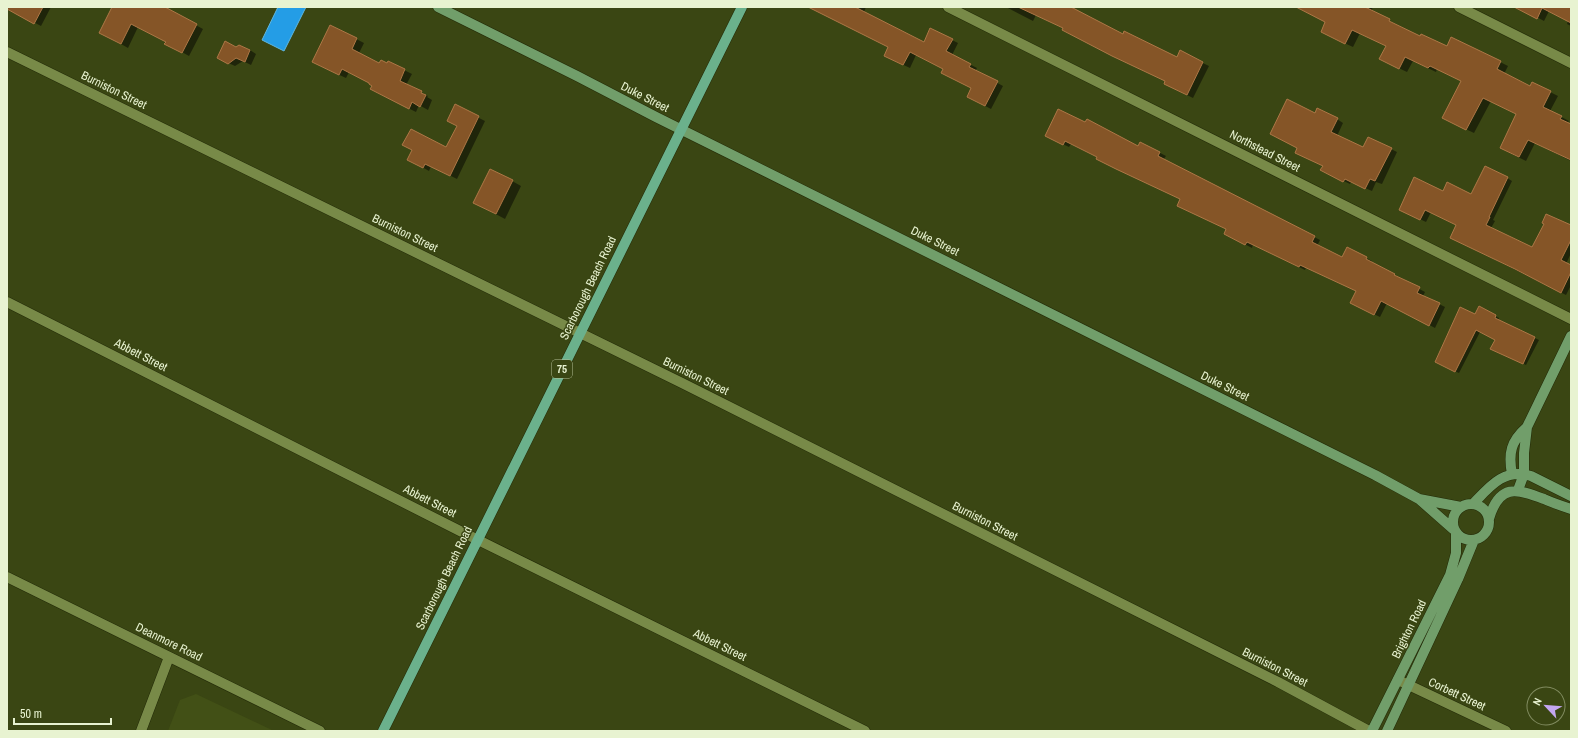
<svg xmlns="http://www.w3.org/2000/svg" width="1578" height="738" font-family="'Archivo Narrow',sans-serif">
<rect width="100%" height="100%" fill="#3a4613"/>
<path fill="#425016" d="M196,694L274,731H168L180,700Z"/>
<path fill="#249de6" stroke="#5fb7e0" d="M278,7H306L284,51L262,40Z"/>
<path fill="#0007" d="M14,7H51L41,26L18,14Z
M113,7H162L203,29L189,56L173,47L167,42L138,27L128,48L107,36Z
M809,7H866L864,12L924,43L952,40L958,43L952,55L977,68L975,71L1003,86L991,109L974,100L972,88L944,69L916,55L910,68L891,59L889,47Z
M1006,7H1074V10L1124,35L1177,58L1180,52L1209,66L1193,98L1171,87L1166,81L1064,28L1036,15L1033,21Z
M1302,7H1373L1371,11L1420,38L1447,48L1500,62L1508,66L1504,74L1531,87L1550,92L1558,96L1550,111L1569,121L1567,123L1571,125V161L1535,143L1526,161L1508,152L1517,114L1491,101L1474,133L1451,122L1462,81L1437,69L1436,72L1413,61L1407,72L1388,63L1387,46L1360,33L1353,47L1329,36L1326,22Z
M1518,7H1571V26L1567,24L1568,21L1549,11L1544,21Z
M331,26L364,43L359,53L380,64L387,65L388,62L412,74L406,85L428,96L427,97L432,100L428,110L419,105L416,112L378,93L370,83L349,72L346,78L320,66Z
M236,48L250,50L256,54L251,65L243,61L235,66L224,61Z
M455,106L485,121L457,179L431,166L429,171L408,159L447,148L458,126Z
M1315,114L1337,119L1343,123L1337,136L1363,149H1391L1397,152L1382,184L1376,182L1372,191L1351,182L1350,184L1327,173L1324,166Z
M1052,139L1139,147L1141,143L1166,156L1163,160L1320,240L1317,246L1342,258H1366L1372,261L1371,263L1425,292L1423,296L1445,307L1435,328L1387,303L1380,317L1357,306V291L1306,267L1305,270L1253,244L1252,248L1231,237L1227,229L1181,199L1071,144L1069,147Z
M1507,178L1512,181L1493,220L1495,221L1491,228L1533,248L1570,226L1571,223V253L1566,264L1571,266V285L1566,295L1456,240L1457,225L1431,212L1426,222L1405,212L1444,192L1472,195Z
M512,181L521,186L505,219L475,203Z
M1479,308L1499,318L1498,321L1539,340L1526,365L1495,350L1496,340L1480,332L1459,373L1439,364L1475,316Z"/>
<path fill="#855527" stroke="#ad7746" d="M7,7H43L34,24L7,9Z
M112,7H165L197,24L182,53L164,44L166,42L131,24L121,44L99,33Z
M808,7H855L924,42L930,28L953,39L946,51L971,64L969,67L998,81L985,106L967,97L971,88L941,73L943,69L910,52L903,65L884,56L888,47Z
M1018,7H1071L1123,34L1124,31L1177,57L1180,50L1203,62L1187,95L1164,84L1165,81L1112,56L1062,30L1063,28Z
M1296,7H1365L1390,19L1389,21L1420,36L1421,34L1447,46L1451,37L1501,61L1497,69L1530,86L1532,82L1551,91L1543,107L1562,116L1560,119L1571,124V160L1528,140L1519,157L1500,148L1516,114L1483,98L1466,130L1442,118L1461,81L1430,66L1428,68L1405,57L1399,69L1379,59L1386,46L1352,30L1345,44L1321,32L1325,22Z
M1514,7H1571V23L1542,8L1537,19Z
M330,25L357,38L352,49L379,63L381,60L387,63L388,61L405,69L400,81L422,91L421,93L426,95L420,107L412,102L409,109L370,89L372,86L369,84V83L342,69L339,75L312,62Z
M225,41L236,47L239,45L250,50L245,62L236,58L228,64L217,58Z
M1287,99L1315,113L1317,108L1338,118L1331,132L1363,147L1368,137L1392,148L1375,181L1370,179L1365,189L1345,179L1343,182L1320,170L1323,166L1295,153L1297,148L1270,134Z
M455,104L479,116L450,176L425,164L423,168L407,160L412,150L402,145L411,129L446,147L457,126L447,121Z
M1058,109L1085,122L1087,119L1138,146L1140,142L1160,152L1158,156L1315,236L1312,242L1342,257L1347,247L1367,257L1366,259L1395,274L1394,275L1420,287L1417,293L1440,303L1429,326L1381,301L1374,315L1350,303L1356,291L1300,265L1299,267L1247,242L1245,245L1224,234L1226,229L1177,206L1180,199L1116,169L1096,159L1097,157L1065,141L1063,145L1045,136Z
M1485,166L1508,177L1489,217H1490L1486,225L1532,247L1544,224L1542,223L1546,214L1571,225V240L1561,260L1571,265V272L1561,293L1515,269L1450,238L1456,225L1425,210L1420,220L1399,210L1414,177L1443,191L1447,182L1471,194Z
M490,169L513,180L496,214L473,203Z
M1479,306L1496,315L1495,318L1535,337L1523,364L1490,349L1495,340L1476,330L1455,372L1435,362L1460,307L1475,314Z"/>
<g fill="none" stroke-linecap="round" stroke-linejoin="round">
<defs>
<path id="street" d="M948,7L1571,319
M1459,7L1571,63
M7,52L682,383L1278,682L1369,731
M7,302L462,532L865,731
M7,577L320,731
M1398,680L1506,731
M141,731L169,657"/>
<path id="secondary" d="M438,7L577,76L656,117L1375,475L1419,499L1453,529
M1512,474C1508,453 1511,441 1527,427L1571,336
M1518,490L1524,474V453L1527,427
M1419,499L1461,507
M1453 522a18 18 0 1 1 36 0a18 18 0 1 1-36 0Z
M1473,504C1490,486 1504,468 1531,476L1571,496
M1489,519C1499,484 1516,488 1544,499C1553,503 1562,506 1571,509
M1372,731L1450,575L1456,553V534
M1387,731L1458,579L1474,540"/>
<path id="primary" d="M383,731L742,7"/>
</defs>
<use href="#street" stroke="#232b08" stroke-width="11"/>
<use href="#secondary" stroke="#232b08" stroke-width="11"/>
<use href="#primary" stroke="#232b08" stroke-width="11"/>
<use href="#street" stroke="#788a48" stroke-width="10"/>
<use href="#secondary" stroke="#719e6a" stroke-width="10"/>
<use href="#primary" stroke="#6bb18c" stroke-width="10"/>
</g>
<g text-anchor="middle" stroke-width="3" stroke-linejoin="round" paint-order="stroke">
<rect fill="#3a4613" stroke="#b4bf98" stroke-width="1" x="552" y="360" width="20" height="18" rx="3"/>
<g font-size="11" font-weight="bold" fill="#e8f3d1">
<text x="562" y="373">75</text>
</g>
<g font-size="12" fill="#e8f3d1" stroke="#3a4613">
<text transform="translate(114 90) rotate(26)" y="4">Burniston Street</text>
<text transform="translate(645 97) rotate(27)" y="4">Duke Street</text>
<text transform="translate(1265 151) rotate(27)" y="4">Northstead Street</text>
<text transform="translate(405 233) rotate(26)" y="4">Burniston Street</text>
<text transform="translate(935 241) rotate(26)" y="4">Duke Street</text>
<text transform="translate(588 288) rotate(-64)" y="4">Scarborough Beach Road</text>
<text transform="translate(141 355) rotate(27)" y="4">Abbett Street</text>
<text transform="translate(696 376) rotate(26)" y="4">Burniston Street</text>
<text transform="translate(1225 386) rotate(26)" y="4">Duke Street</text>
<text transform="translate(430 501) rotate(27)" y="4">Abbett Street</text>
<text transform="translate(985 521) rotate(27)" y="4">Burniston Street</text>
<text transform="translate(444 578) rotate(-64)" y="4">Scarborough Beach Road</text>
<text transform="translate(1409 629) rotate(-64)" y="4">Brighton Road</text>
<text transform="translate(169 642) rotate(26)" y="4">Deanmore Road</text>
<text transform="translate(720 645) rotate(26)" y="4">Abbett Street</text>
<text transform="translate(1275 667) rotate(27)" y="4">Burniston Street</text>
<text transform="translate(1457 694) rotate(25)" y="4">Corbett Street</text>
</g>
</g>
<rect width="1578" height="738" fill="none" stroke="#e8f3d1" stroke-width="16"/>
<g transform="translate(1546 706) rotate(296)"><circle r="19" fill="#3a4613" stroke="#808b5f"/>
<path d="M0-3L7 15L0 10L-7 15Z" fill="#c4a7f1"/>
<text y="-6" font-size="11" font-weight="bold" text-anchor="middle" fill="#e8f3d1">N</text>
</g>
<path d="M14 718v6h97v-6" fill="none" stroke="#e8f3d1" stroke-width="2"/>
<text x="20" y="718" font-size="12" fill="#e8f3d1" stroke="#3a4613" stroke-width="3" paint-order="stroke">50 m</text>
</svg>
